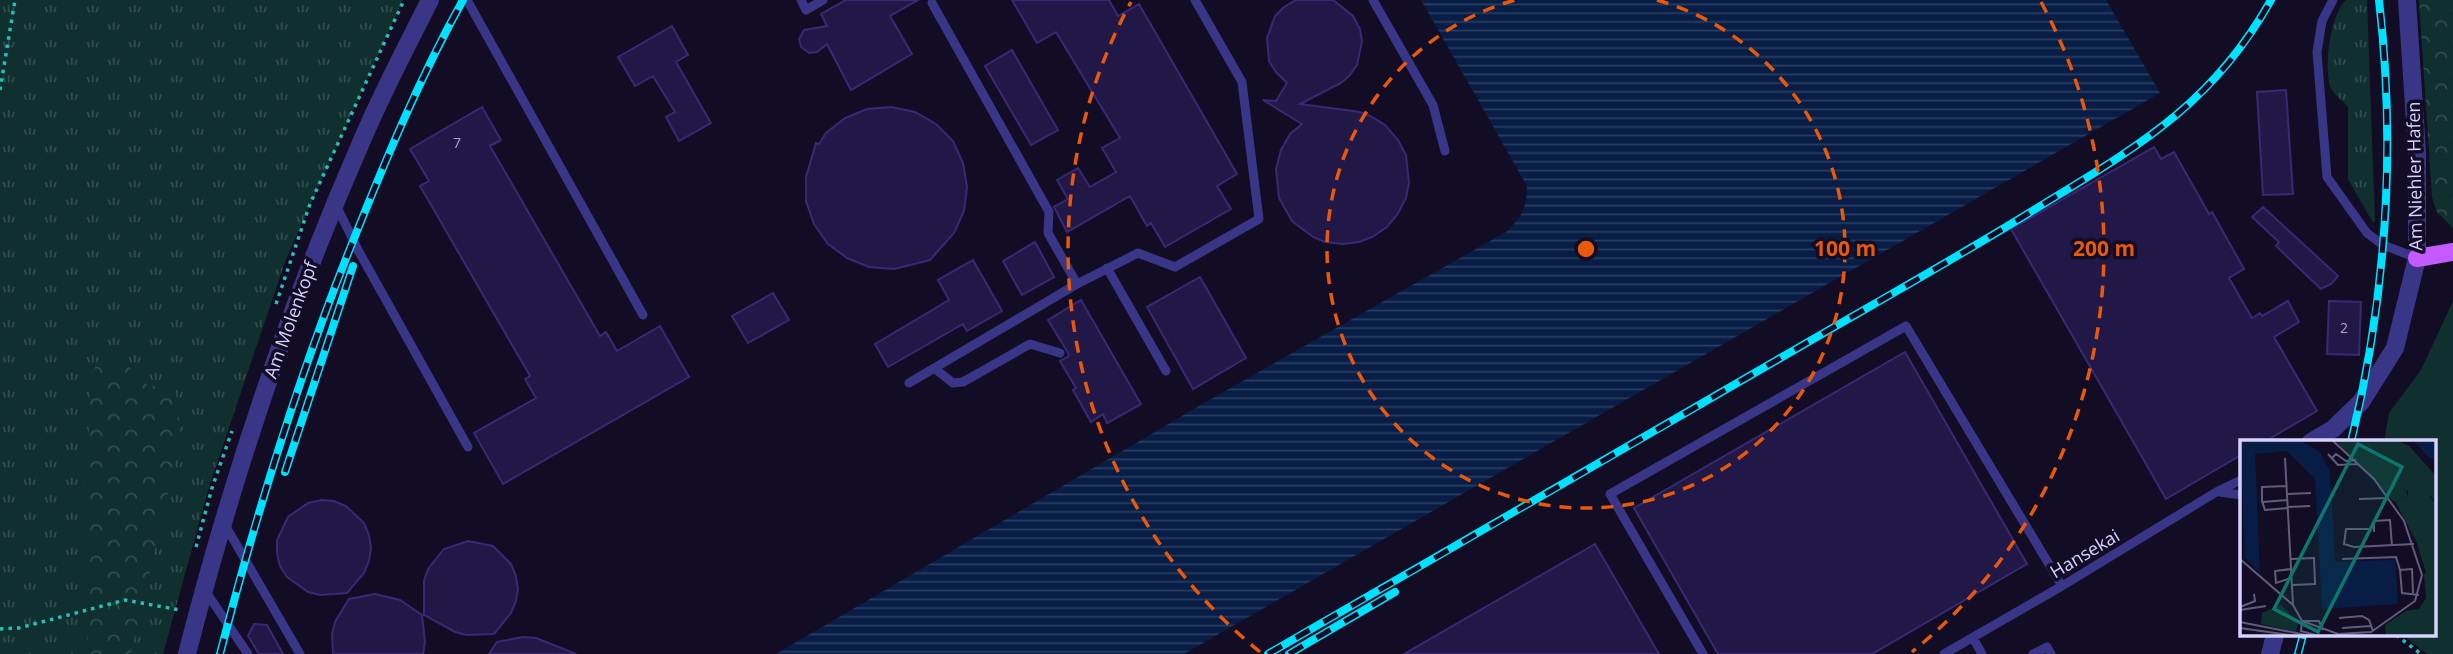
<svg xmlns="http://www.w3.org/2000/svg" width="2453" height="654" font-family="'Open Sans',sans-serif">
<defs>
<pattern id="grass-tufts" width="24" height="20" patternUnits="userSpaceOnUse" patternTransform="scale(1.75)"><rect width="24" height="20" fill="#10302f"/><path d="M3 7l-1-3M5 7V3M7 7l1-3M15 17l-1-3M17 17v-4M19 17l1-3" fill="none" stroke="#324d4e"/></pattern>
<pattern id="forest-crowns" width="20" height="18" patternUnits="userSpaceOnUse" patternTransform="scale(1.75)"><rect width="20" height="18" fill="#10302f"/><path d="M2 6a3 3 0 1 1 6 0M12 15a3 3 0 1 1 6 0" fill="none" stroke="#324d4e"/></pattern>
<pattern id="water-rules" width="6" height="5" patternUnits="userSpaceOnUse" patternTransform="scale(1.75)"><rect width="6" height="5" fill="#071d45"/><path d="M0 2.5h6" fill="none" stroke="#2a3d61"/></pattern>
</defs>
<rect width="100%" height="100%" fill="#120d25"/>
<path fill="url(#grass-tufts)" d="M0,0H403L286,259L209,487L163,654H0Z
M2346,0H2367L2375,222L2372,221L2348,179V107C2343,101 2332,93 2330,86C2324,64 2330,16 2346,0Z"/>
<path fill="url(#forest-crowns)" d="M2419,0H2453V228L2437,212L2432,197Z
M101,358L121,359L146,384L176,393L181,436L131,654H88L84,460L91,417L88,378Z"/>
<path fill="#10302f" d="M2453,301V654H2427L2403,635H2434V442H2384L2389,413L2421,370Z"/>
<path fill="url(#water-rules)" d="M1421,0H2106L2160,93L1184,654H776L1211,399L1506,232C1522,217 1527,207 1527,186Z"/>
<path fill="#221847" stroke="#392975" stroke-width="2" d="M846,0H918L890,16L912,54L851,90L827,44L817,52L809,53L801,47L799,39L804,30L827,26L821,14Z
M1012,0H1109L1118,16L1139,4L1237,174L1217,186L1231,209L1165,247L1151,223L1147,226L1130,196L1067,232L1054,207L1068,199L1057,180L1078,168L1090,187L1116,172L1102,148L1120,138L1056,32L1037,43Z
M1296,0H1333L1353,16L1360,29L1362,41L1357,65L1349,76L1341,83L1300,104L1360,112L1370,116L1385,125L1398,140L1406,155L1409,183L1406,198L1397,215L1387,227L1372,237L1359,242L1343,244L1325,242L1313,237L1292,221L1279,198L1276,169L1281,150L1290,134L1302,124L1263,100L1276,101L1287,83L1276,72L1269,61L1267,38L1275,16L1284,7Z
M672,26L688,55L676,62L711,123L679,141L666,117L675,112L653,76L635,86L618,57Z
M1012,50L1058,130L1031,145L985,66Z
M2286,90L2293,194L2263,195L2257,92Z
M482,107L501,140L490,146L600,336L606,332L617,351L660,326L689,377L503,484L474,433L536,398L525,379L530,376L420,186L429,181L410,149Z
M891,107L915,112L936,124L953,141L963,163L967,187L964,211L954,233L930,260L894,269L869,267L847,258L828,244L814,224L806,201V177L816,143L819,144L826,133L845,118L867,109Z
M2154,147L2161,159L2174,152L2209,214L2212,212L2244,269L2229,278L2252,318L2260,313L2262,316L2288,301L2299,322L2274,337L2317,411L2264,442H2241V455L2166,499L2011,229Z
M2263,207L2338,276L2331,284L2321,289L2276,246L2279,242L2252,217Z
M1035,242L1054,277L1022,295L1003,261Z
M973,260L1002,311L967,331L963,324L888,367L875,344L949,300L938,280Z
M1200,277L1246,358L1193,389L1147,307Z
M773,293L789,320L748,343L732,316Z
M1081,300L1141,404L1107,423L1103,414L1091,422L1073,390L1076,388L1060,361L1069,356L1067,351L1048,320Z
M2329,301L2361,302L2359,355L2327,354Z
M1905,352L2027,564L1872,654H1718L1634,508Z
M321,500L334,501L346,506L364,523L369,535L371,548L369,561L364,573L347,593L320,595L308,592L287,577L280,566L277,553V540L288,517L308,503Z
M468,541L493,546L511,564L516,576L518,589L516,601L511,613L494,634L467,635L455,632L424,615V581L428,569L444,549Z
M1595,544L1659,654H1404L1515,590Z
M375,594L400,600L422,615L425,642L423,654H333L332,634L335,622L349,599Z
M254,624L267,625L283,654H259L248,636Z
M523,637L536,638L576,654H489L497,642Z"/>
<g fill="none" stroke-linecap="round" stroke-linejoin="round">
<path stroke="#28bdb5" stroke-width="3.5" stroke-dasharray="3.5 5" stroke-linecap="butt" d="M0,90L15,0
M276,304L310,204L404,0
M196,547L212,488L232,431
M0,629L19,628L125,600L180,610
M2396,635L2421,654"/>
<path stroke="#3a3687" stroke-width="9" d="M467,0L643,315
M801,0L806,10L823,0
M1373,0L1433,105L1445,151
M2333,0L2322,21L2317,52L2327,177L2367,233L2383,245L2417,258
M932,3L1049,212L1048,233L1077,284L1138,253L1175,267L1259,219L1242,82L1195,0
M336,205L358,250L468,447
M1107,268L1166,371
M934,368L953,383L963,382L1030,344L1060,353
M909,383L1077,284
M2220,492L2241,495
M225,525L300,654
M204,589L248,654
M1973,638L1982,654
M1703,654L1610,494L1906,326L2062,586
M1944,654L2062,586L2218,491L2241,480
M2033,654L2047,647L2051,654"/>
<path stroke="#3a3687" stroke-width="18" d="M2311,442L2333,429L2361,402L2395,348L2417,258V152L2407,0
M187,654C232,478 290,304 363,138C383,91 407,46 430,0
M2270,654L2275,635"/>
<path stroke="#c359ff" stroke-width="18" d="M2417,258L2453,252"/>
<defs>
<path id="rail" d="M2351,442C2386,298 2396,147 2379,0
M285,472L353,266
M220,654C256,514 299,375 353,241C386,159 420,77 463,0
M1268,654C1438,556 1608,458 1777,360C1861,311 1946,264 2029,213C2131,150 2210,109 2271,0
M1289,654L1395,592
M2298,654L2303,635"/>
</defs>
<use href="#rail" stroke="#00e1fd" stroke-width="8"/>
<use href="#rail" stroke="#120d25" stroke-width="5" stroke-dasharray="16" stroke-linecap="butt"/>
</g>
<g fill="none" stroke="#e8590c" stroke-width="3.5" stroke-dasharray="12 9">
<path d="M1657 0A259 259 0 1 1 1515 0"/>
<path d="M1260 652A518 518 0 0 1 1131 2M2041 2A518 518 0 0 1 1912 652"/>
</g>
<g text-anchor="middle" stroke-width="7" stroke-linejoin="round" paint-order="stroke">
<g font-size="14" fill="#aaa4d1">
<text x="457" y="148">7</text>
<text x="2344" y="333">2</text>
</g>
<g font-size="18" fill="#d7d2ff" stroke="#120d25">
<text transform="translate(2415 176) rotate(-91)" y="6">Am Niehler Hafen</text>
<text transform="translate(291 320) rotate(-70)" y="6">Am Molenkopf</text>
<text transform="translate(2085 554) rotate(-31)" y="6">Hansekai</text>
</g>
</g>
<g transform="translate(2240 440)">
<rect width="196" height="196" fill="#120d25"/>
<path d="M95,0H156L169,6L196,36V64L192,57L166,50L168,57L154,62ZM190,131L196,142V196H146L145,185L166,171L179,169L186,158L184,134Z" fill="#10302f"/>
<path d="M177,42L196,64V142L190,132L186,133L177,103L155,61L168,57V46Z" fill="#10302f"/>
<path d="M41,165L58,182L56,192L21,184L22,173ZM166 182a10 10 0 1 1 20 0a10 10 0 1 1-20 0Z" fill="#10302f"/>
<path d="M0,0H60L80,12L90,31L95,122L155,120L158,164L82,169L75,39L47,11L15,14L20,133L5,118ZM173,0H196V19L189,18Z" fill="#071d45"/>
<path fill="none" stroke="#615c7c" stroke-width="2" d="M88,14L98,25L118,24M45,18L53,165M92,18L96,14L106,21L116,20M47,46L22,47V61L25,70L48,68M47,54L71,53M119,59L148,58M23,62L47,60M48,67L70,66M130,89H106L104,104L114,107L174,104M134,92V81L150,80L152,106M0,119L53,165L62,181L98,194L131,192L175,161L182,135L164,81L134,39L92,0M51,119L74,118L75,144L52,145M102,119L156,117L160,130M51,129L35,131L36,143L51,138M173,153L172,129L160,130L162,153L179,155M0,167L15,161L14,154M0,170L26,166M99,178L122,176L129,180L133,191M62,181H79L83,190M62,181L61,191L79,196M0,182L71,196M0,188L56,196M102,188L131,186"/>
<path fill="#0f766e" fill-opacity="0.15" stroke="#0f766e" stroke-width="3.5" d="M118,4L162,27L78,192L34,169Z"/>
<rect width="196" height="196" fill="none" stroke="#d7d2ff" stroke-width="3.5"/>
</g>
<circle cx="1586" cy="249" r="10" fill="#e8590c" stroke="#120d25" stroke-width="3.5"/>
<g font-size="21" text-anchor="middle" font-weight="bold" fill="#e8590c" stroke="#120d25" stroke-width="7" stroke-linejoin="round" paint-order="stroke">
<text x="1845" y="256">100 m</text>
<text x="2104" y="256">200 m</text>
</g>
</svg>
